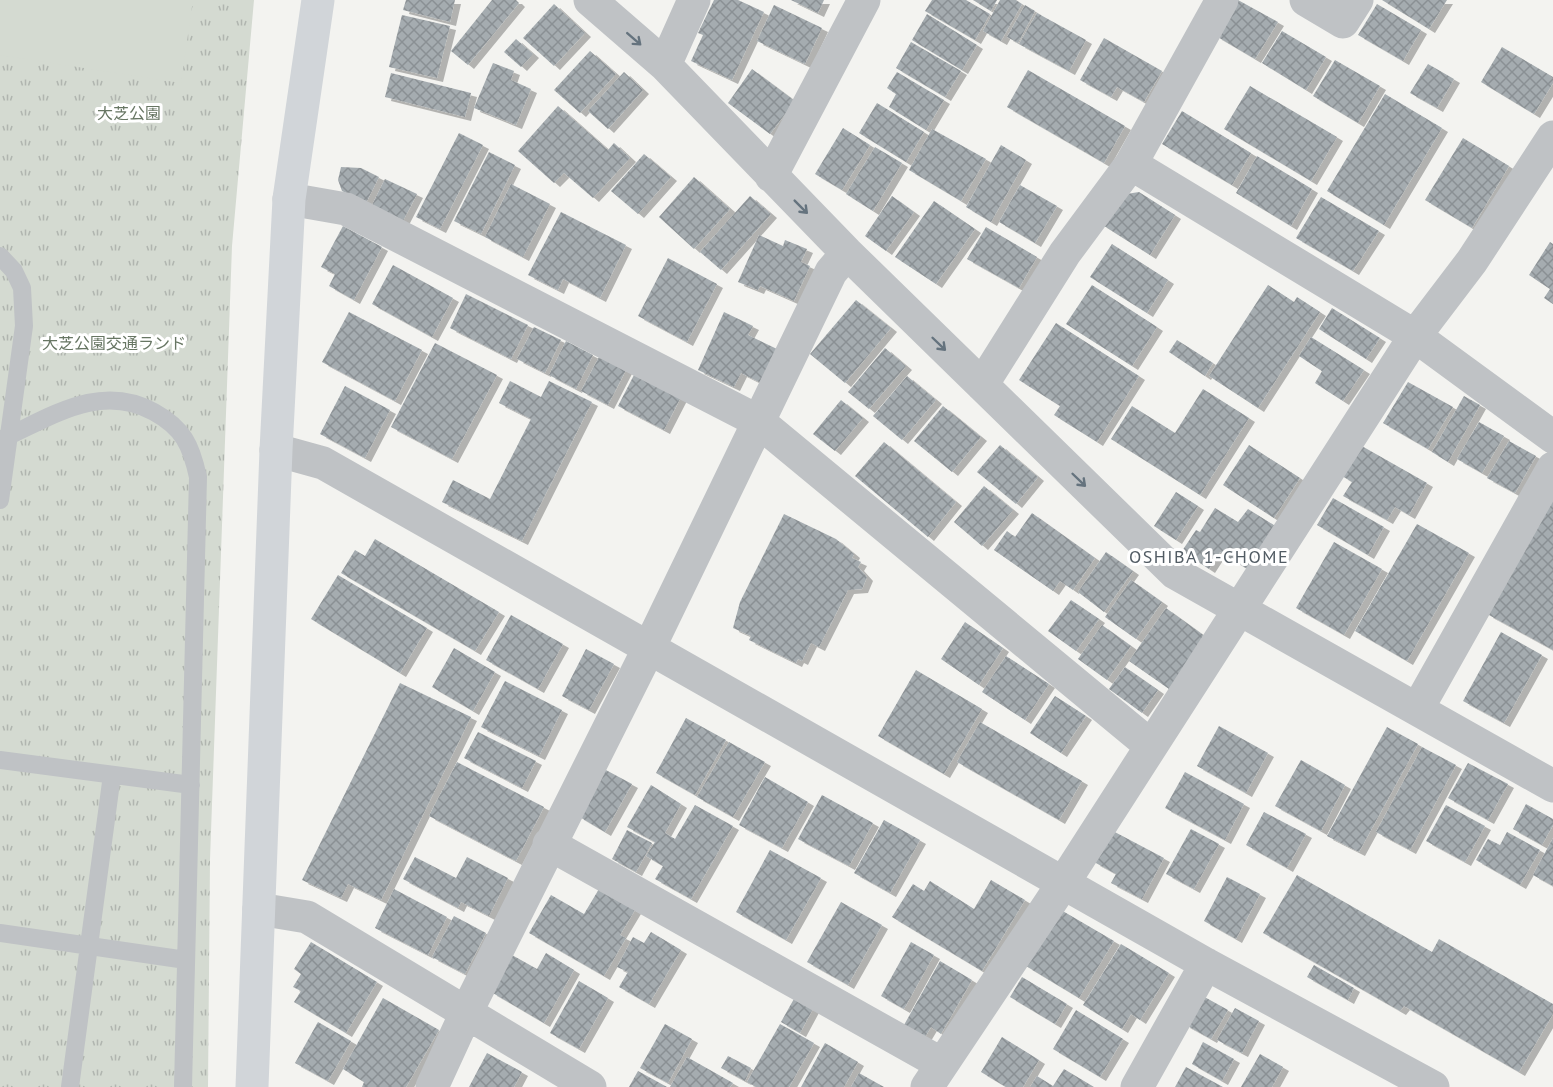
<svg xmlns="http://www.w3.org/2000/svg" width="1553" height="1087" font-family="'PT Sans','Noto Sans JP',sans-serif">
<defs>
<pattern id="park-tufts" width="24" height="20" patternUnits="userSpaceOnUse" patternTransform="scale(1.5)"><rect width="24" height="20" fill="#d4dad1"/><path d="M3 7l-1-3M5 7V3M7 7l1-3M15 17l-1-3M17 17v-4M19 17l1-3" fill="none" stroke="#b0b5af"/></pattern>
<pattern id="building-cross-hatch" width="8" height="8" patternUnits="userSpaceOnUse" patternTransform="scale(1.5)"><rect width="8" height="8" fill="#a5acb0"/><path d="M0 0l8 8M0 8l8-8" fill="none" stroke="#8a9094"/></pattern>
<filter id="shadow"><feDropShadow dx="6" dy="4" stdDeviation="0" flood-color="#0004"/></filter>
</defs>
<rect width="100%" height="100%" fill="#f3f3f0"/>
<path fill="url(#park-tufts)" d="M0,0H254L232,246L210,860L208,1087H0Z"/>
<path fill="#d4dad1" d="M0,0H193L181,83L0,55Z"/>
<path fill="url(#building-cross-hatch)" filter="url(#shadow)" d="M406,0H455L450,22L403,10Z
M492,0H516L519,3L468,65L451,51Z
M714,0H738L764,12L732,80L691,61L703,35L698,33Z
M791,0H824L818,13Z
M932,0H966L990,14L975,40L925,11Z
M973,0H997L991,11Z
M1000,0H1016L1022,4L1001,41L983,31Z
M1238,0L1278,22L1255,59L1216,36Z
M1382,0H1447L1429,29Z
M554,4L585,33L554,66L523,38Z
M1377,4L1421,30L1403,61L1358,35Z
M774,5L822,28L805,64L757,41Z
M1025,5L1035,11L1018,43L1007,37Z
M1037,13L1086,40L1069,71L1019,44Z
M927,14L977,45L962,70L912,40Z
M402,15L450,26L437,78L389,67Z
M1282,31L1326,57L1306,90L1262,63Z
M1104,38L1162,71L1144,102L1117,87L1111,97L1080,80Z
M516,39L533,54L521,67L504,52Z
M911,42L961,71L945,97L896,68Z
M1502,47L1553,77V83L1534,114L1481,82Z
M590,51L616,74L580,113L554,90Z
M1335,60L1380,86L1358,123L1313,96Z
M493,63L514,71L511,80L531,89L516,125L474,108Z
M1428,64L1454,79L1437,108L1410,93Z
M752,69L795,101L770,134L728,103Z
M1028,70L1125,126L1104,163L1007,107Z
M624,72L643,90L608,129L588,111Z
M897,72L944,100L926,130L889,107L896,94L887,88Z
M391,73L471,93L465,117L385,97Z
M1250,86L1337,137L1311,181L1224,129Z
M1385,94L1442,128L1384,225L1327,191Z
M877,103L924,132L906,162L859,133Z
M558,106L608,150L614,143L630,158L593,198L564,173L554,183L518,151Z
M1182,111L1251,153L1232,185L1162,144Z
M843,128L870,145L842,190L815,174Z
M932,129L986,159L961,201L909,170Z
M459,133L483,145L440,229L416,217Z
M1463,138L1509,166L1472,228L1425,200Z
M1001,145L1026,160L991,222L966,207Z
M875,147L902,163L873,211L846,194Z
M489,152L515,165L481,234L454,221Z
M644,154L671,177L638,214L611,191Z
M1257,156L1312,189L1291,226L1236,193Z
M341,167L361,168L379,177L366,203L342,191L338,180Z
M694,177L730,209L694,249L659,217Z
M385,179L417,194L403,221L372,205Z
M511,184L550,204L523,257L485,237Z
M1020,185L1057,206L1035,243L999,222Z
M1139,192L1175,215L1150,255L1101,224L1120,195Z
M750,196L771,214L721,270L700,252Z
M892,196L914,212L886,251L865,236Z
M1321,197L1379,231L1353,271L1296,238Z
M934,201L975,229L936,284L895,257Z
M561,212L626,245L600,298L563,279L558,290L528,275Z
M343,226L382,247L354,300L329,286L335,274L321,267Z
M986,227L1037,257L1019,288L967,259Z
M759,235L783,246L785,240L807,249L801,262L810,266L794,301L760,286L758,290L738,282Z
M1550,242L1553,244V304L1544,298L1550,289L1529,275Z
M1112,244L1168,280L1147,313L1090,277Z
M668,258L717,284L687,342L638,316Z
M393,265L453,298L432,337L372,304Z
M1092,285L1157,327L1132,366L1066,324Z
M1268,285L1294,302L1297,297L1320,312L1258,408L1209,376Z
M466,294L528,325L511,359L450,328Z
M856,300L891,328L845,383L810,354Z
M1332,308L1380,338L1366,359L1319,329Z
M349,312L422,350L395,401L322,362Z
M724,312L753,326L748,335L777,349L761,383L741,373L734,387L698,370Z
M1056,323L1139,376L1097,442L1054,415L1060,406L1019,380Z
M534,327L561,340L545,373L517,359Z
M1311,337L1364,370L1343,401L1315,383L1322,371L1299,356Z
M1177,340L1213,363L1205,376L1169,352Z
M566,341L593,355L576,389L549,375Z
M435,343L497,375L452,459L391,427Z
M885,348L906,366L869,409L848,392Z
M599,357L626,370L608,405L581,391Z
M635,373L681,397L664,430L618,406Z
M907,376L936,400L902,440L873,416Z
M510,381L541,397L549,381L592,402L522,541L442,502L453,480L490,499L531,419L499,403Z
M1408,382L1453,407L1428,449L1383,423Z
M345,386L390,410L365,458L320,434Z
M1203,389L1249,418L1200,495L1111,439L1132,406L1175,433Z
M1464,396L1480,405L1448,462L1432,452Z
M841,400L863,418L835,451L813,434Z
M943,406L981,437L952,472L914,441Z
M1479,422L1504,436L1482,473L1457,459Z
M1509,441L1536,456L1515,493L1487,478Z
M884,442L956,502L928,537L855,476Z
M1000,445L1038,477L1016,504L977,472Z
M1249,445L1300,478L1274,518L1223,485Z
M1360,445L1427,483L1409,515L1395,507L1387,520L1343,496L1352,482L1342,476Z
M984,486L1013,510L982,546L954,522Z
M1176,492L1198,506L1176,540L1154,526Z
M1553,496V650L1487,614Z
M1333,498L1384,527L1368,555L1317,525Z
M1215,508L1238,522L1248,509L1277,527L1249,570L1220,552L1209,569L1182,551L1196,530L1200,532Z
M1032,513L1095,558L1073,590L1060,581L1053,591L994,550L1007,531L1015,537Z
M784,514L836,539L854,554L852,558L861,562L858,567L867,577L862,589L848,590L819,647L811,643L802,661L798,659L796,663L749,640L751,636L733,628L740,602Z
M1417,524L1469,553L1407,661L1355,631Z
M375,539L499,612L475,651L341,573L355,550L365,556Z
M1334,542L1382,569L1344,635L1296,608Z
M1106,552L1133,571L1104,612L1078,592Z
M338,575L427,628L400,673L311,619Z
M1131,580L1162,602L1136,639L1105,617Z
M1071,600L1099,619L1076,651L1048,631Z
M1166,608L1206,637L1169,689L1129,661Z
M511,615L563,644L538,689L486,660Z
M965,622L1003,648L979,685L941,659Z
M1102,625L1131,646L1107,680L1078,659Z
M1501,632L1542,655L1504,723L1463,701Z
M454,648L495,672L473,711L432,687Z
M586,649L614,664L589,710L562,696Z
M1006,656L1049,684L1025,720L982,692Z
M1125,667L1158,690L1142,713L1109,689Z
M916,670L982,709L944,774L878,736Z
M505,681L562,710L539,756L481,727Z
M400,683L471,717L381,900L348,884L341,898L302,880Z
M1055,696L1086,716L1061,753L1030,733Z
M686,718L726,740L695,795L656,773Z
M980,722L1082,781L1059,820L957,762Z
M1219,726L1268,753L1246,793L1197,766Z
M1387,727L1418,744L1359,852L1327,836Z
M478,732L536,761L522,788L464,758Z
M729,742L765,762L733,817L697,797Z
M1422,747L1456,765L1410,850L1376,832Z
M1301,760L1345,785L1321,831L1275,806Z
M457,762L544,807L516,861L429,816Z
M1468,763L1508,784L1488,820L1448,798Z
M604,769L632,784L605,832L578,816Z
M1185,772L1244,804L1225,840L1165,808Z
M765,777L808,802L782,848L739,825Z
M651,785L681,804L665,833L675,839L695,805L733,826L691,899L655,879L663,866L646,856L655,842L627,827Z
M822,795L873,823L849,866L798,839Z
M1526,804L1553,819V825L1542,845L1513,829Z
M1446,805L1485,826L1465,862L1426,841Z
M1264,812L1306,834L1287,868L1246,845Z
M884,820L920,840L890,893L854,873Z
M1191,829L1219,844L1194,889L1166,874Z
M627,830L652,843L636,872L612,859Z
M1111,830L1164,858L1142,899L1111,883L1116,874L1094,862Z
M1507,832L1540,850L1520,885L1476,860L1488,839L1500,845Z
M1553,838V886L1533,875Z
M770,850L821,878L786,940L736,912Z
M415,857L456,878L467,857L508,878L489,916L461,902L458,908L403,879Z
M1297,875L1432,952L1439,939L1553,1004V1014L1519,1072L1404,1006L1400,1011L1263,933Z
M1227,877L1260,894L1236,939L1204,921Z
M991,880L1025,900L982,971L892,917L913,884L924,891L930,881L974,909Z
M394,889L447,917L428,955L375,928Z
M599,889L635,910L620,935L626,938L604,976L529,933L551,895L584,914Z
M841,902L882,925L848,985L807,962Z
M1061,910L1114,941L1079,998L1026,966Z
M454,916L486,933L465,974L432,957Z
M651,932L681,950L649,1004L619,987L628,972L617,967L633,937L644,943Z
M311,942L377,982L346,1033L294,1002L301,991L293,987L301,974L294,969Z
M911,942L934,955L904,1009L881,996Z
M1121,944L1169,973L1140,1020L1131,1014L1122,1029L1083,1005Z
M546,953L574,970L544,1023L491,992L512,955L537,969Z
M940,961L972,980L941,1034L931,1027L925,1037L904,1025Z
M1314,965L1354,988L1348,1000L1307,977Z
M1022,977L1067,1004L1055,1024L1010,997Z
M579,981L608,998L579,1049L550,1033Z
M1201,995L1228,1010L1211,1039L1184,1024Z
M795,997L814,1007L800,1033L781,1022Z
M383,998L439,1030L406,1087H362L364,1082L343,1069Z
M1235,1008L1259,1021L1242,1053L1217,1040Z
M1076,1010L1123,1039L1100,1077L1053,1049Z
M318,1022L351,1041L328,1081L295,1063Z
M665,1024L692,1039L668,1083L640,1068Z
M780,1024L814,1043L789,1087H756L747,1082Z
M1002,1037L1039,1060L1023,1087H1006L981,1072Z
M1203,1042L1234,1059L1222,1081L1192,1064Z
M825,1043L858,1062L844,1087H801Z
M487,1053L522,1072L514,1087H469Z
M1260,1054L1283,1067L1272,1087H1241Z
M728,1056L751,1068L745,1081L721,1068Z
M687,1057L733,1083L730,1087H670Z
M1186,1067L1223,1087H1175Z
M1064,1069L1094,1087H1030L1037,1076L1053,1086Z
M638,1071L667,1087H629Z
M859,1073L884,1087H851Z"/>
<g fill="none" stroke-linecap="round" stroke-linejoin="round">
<path stroke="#bfc2c5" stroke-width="18" d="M0,256L14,271L22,288L24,326L0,500
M0,440C51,417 100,382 154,412C183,428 191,445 198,477L183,1087
M0,760L191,785
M0,933L186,960
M70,1087L112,775"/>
<path stroke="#bfc2c5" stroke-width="33" d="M590,0L665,65L847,253L1175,573L1553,786
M1306,0L1343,22L1357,0
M665,65L694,0
M1131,164L1415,336L1553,437
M771,176L864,0
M289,199L346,209L758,421L1151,746
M982,385L1065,253L1131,164L1222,0
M276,450L323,463L1206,964L1433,1087
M1418,708L1553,468
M549,844L942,1064
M259,909L307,917L590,1087
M432,1087L466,1013L649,648L831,272L847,253
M927,1087L1064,882L1415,336L1472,261L1553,137
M1137,1087L1206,964"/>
<path stroke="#d1d5d9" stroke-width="33" d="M252,1087L276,450L289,199L318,0"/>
</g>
<defs><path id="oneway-shaft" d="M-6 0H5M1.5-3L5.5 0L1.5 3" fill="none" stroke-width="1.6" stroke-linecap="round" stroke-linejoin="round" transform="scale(1.5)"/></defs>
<g stroke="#65737e">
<use href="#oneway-shaft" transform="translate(634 39) rotate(41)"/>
<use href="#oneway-shaft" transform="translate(801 207) rotate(45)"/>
<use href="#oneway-shaft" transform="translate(939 344) rotate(44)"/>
<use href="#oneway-shaft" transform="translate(1079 480) rotate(44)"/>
</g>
<g text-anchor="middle" stroke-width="6" stroke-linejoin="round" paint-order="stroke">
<g font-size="16" fill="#677663" stroke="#fff">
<text x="129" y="119">大芝公園</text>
<text x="114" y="349">大芝公園交通ランド</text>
</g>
<g font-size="18" letter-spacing="1.5" fill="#525c64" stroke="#fff">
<text x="1209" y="563">OSHIBA 1-CHOME</text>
</g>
</g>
</svg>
